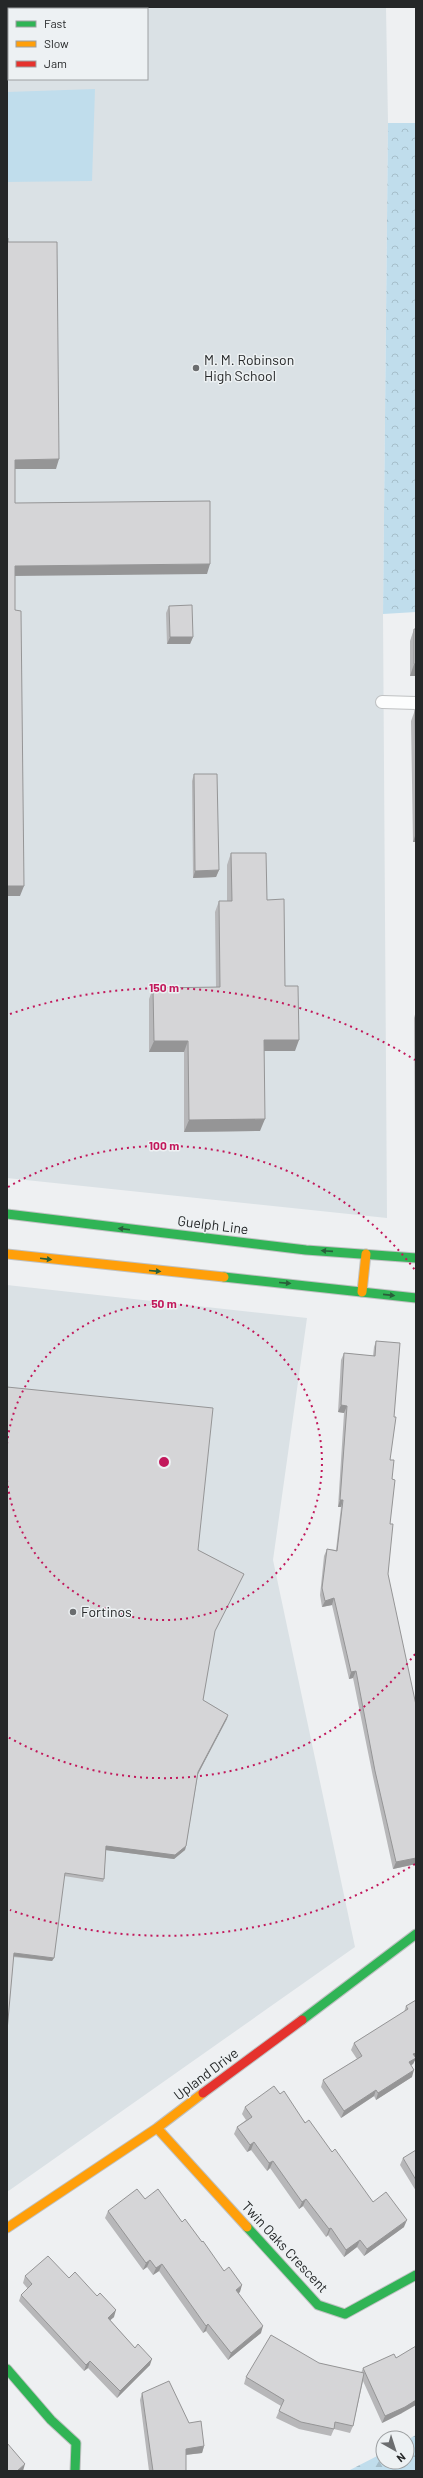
<svg xmlns="http://www.w3.org/2000/svg" width="423" height="2478" font-family="Barlow,sans-serif">
<defs>
<pattern id="forest-firs" width="22" height="20" patternUnits="userSpaceOnUse"><rect width="22" height="20" fill="#c0ddec"/><path d="M5 1l3.5 6h-7zM16 11l3.5 6h-7z" fill="#a5beca"/></pattern>
<pattern id="park-crowns" width="20" height="18" patternUnits="userSpaceOnUse"><rect width="20" height="18" fill="#c0ddec"/><path d="M2 6a3 3 0 1 1 6 0M12 15a3 3 0 1 1 6 0" fill="none" stroke="#a5beca"/></pattern>
</defs>
<rect width="100%" height="100%" fill="#eef0f2"/>
<path fill="#dae1e5" fill-rule="evenodd" d="M7,7H386L388,123L383,614L387,1218L7,1178ZM9,9H147V79H9Z
M7,1285L307,1318L273,1560L355,1947L7,2192Z"/>
<path fill="url(#forest-firs)" d="M416,2435V2471H348L383,2453V2462H407V2440Z"/>
<path fill="url(#park-crowns)" d="M388,123H416V612L383,614Z"/>
<path fill="#c0ddec" d="M95,89L92,181L7,182V92Z"/>
<g fill="none" stroke-linecap="round" stroke-linejoin="round">
<defs>
<path id="lane" d="M382,702L416,703"/>
<path id="fast" d="M7,1214L306,1250L416,1258
M224,1277L416,1298
M302,2020L416,1934
M247,2227L318,2305L345,2314L416,2275
M7,2369L51,2420L76,2443L75,2471"/>
<path id="slow" d="M7,1254L224,1277
M362,1292L366,1254
M157,2128L247,2227
M7,2228L157,2128L203,2093"/>
<path id="jam" d="M203,2093L302,2020"/>
</defs>
<use href="#lane" stroke="#bfc1c2" stroke-width="14"/>
<use href="#fast" stroke="#bfc1c2" stroke-width="11"/>
<use href="#slow" stroke="#bfc1c2" stroke-width="11"/>
<use href="#jam" stroke="#bfc1c2" stroke-width="11"/>
<use href="#lane" stroke="#fcfdfd" stroke-width="12"/>
<use href="#fast" stroke="#30b455" stroke-width="9"/>
<use href="#slow" stroke="#ff9f0a" stroke-width="9"/>
<use href="#jam" stroke="#e5322d" stroke-width="9"/>
</g>
<path fill="#b7b7b9" d="M169,606L193,637L190,644H167L166,613Z
M414,629H416V676H410V641Z
M415,710H416V842H413L411,721Z
M194,774L219,870L216,877L193,878L192,781Z
M231,853L267,900L285,986L295,1051H264L260,1131L184,1132V1052H149V999L153,988L216,987L215,912L219,901H227V865Z
M416,1011V1159H415L414,1018Z
M376,1341L392,1479L390,1524L388,1574L416,1864L393,1869L373,1777L353,1678L349,1679L332,1605L322,1607L320,1595L324,1556L327,1549L336,1550L341,1507H338L344,1413L338,1412L341,1360L344,1353L373,1356L374,1347Z
M7,1387L198,1550L244,1574L214,1632L203,1700L228,1715L198,1774L186,1846L185,1850L174,1859L106,1850L104,1879L103,1882L64,1876L54,1958L52,1961L13,1957Z
M416,2000V2058L413,2064L411,2065L412,2077L376,2100L374,2096L341,2118L321,2087L323,2080L357,2059L351,2050L354,2043L404,2012L406,2006Z
M280,2094L332,2152L373,2202L404,2227L364,2256L357,2247L344,2257L328,2235L326,2237L303,2206L299,2209L270,2168L267,2171L251,2150L247,2152L234,2134L237,2127L246,2120L242,2114L245,2107Z
M416,2150V2191L400,2165L403,2158Z
M145,2199L182,2222L224,2271L240,2292L238,2293L261,2333L228,2360L206,2331L203,2333L159,2271L153,2275L147,2267L143,2270L105,2218L108,2211Z
M25,2276L69,2278L114,2317L110,2320L150,2365L117,2398L88,2368L84,2371L19,2301L21,2295L28,2289L23,2283Z
M319,2363L361,2373L363,2368L402,2413L382,2423L363,2381L353,2426L350,2433L334,2429L331,2436L299,2429L276,2418L281,2406L244,2384L246,2377Z
M142,2393L189,2423L204,2446L202,2453L186,2455V2471H149L140,2400Z"/>
<path fill="#959596" d="M59,459L56,469H11L15,460Z
M210,564L207,574L12,576L15,566Z
M170,637H193L190,644H167Z
M414,664H416V676H410Z
M416,833V842H413Z
M219,870L216,877L193,878L195,871Z
M7,886H24L20,896H7Z
M264,1040H299L295,1051H260Z
M154,1041H188L184,1052H149Z
M265,1119L260,1131L184,1132L189,1120Z
M341,1405L347,1406L344,1413L338,1412Z
M340,1500H343L341,1507H338Z
M334,1598L332,1605L322,1607L325,1601Z
M356,1671L353,1678L349,1679L351,1672Z
M228,1715L227,1719L197,1776L198,1772Z
M106,1846H186L185,1850L174,1859L105,1850Z
M416,1858V1864L393,1869L396,1862Z
M14,1953L54,1958L52,1961L12,1956Z
M416,2053V2058L413,2064L407,2068L409,2062L413,2054Z
M414,2070L412,2077L376,2100L378,2093Z
M376,2090L374,2096L341,2118L344,2111Z
M254,2142L251,2150L247,2152L250,2145Z
M273,2161L270,2168L267,2171L269,2163Z
M306,2199L303,2206L299,2209L302,2202Z
M407,2220L404,2227L364,2256L367,2249Z
M331,2228L328,2235L326,2237L329,2229Z
M360,2240L357,2247L344,2257L346,2250Z
M150,2260L147,2267L143,2270L146,2263Z
M162,2264L159,2271L153,2275L156,2268Z
M242,2285L240,2292L234,2297L236,2290Z
M116,2310L114,2317L106,2324L108,2318Z
M208,2324L206,2331L203,2333L206,2326Z
M263,2326L261,2333L228,2360L231,2353Z
M152,2359L150,2365L117,2398L120,2391Z
M90,2361L88,2368L84,2371L86,2365Z
M416,2400V2405L402,2413L382,2423L385,2416Z
M204,2446L202,2453L184,2455L186,2449Z
M25,2464L23,2471H17Z"/>
<path fill="#d5d5d7" stroke="#959596" d="M7,238H8V242H57L59,459L15,460V503L210,501V564L15,566V610L21,611L24,886H7Z
M192,605L193,637H170L169,606Z
M414,629H416V664H414Z
M415,710H416V781Z
M194,774H217L219,870L195,871Z
M231,853H266L267,900L284,899L285,986H298L299,1040H264L265,1119L189,1120L188,1041H154L153,988L220,987L219,901H232Z
M376,1341L400,1343L394,1417H396L390,1460H394L392,1479L395,1480L390,1524H393L388,1574L416,1705V1858L396,1862L375,1771L356,1671L351,1672L334,1598L325,1601L322,1588L327,1549L337,1551L343,1500H340L347,1406L341,1405L344,1353L375,1356Z
M7,1387L213,1408L198,1550L244,1574L215,1631L203,1700L228,1715L198,1772L186,1846L175,1855L106,1846L104,1879L65,1873L54,1958L14,1953L7,2031Z
M416,2000V2053L413,2054L416,2058L409,2062L414,2070L378,2093L376,2090L344,2111L323,2080L362,2056L354,2043L408,2009L406,2006Z
M274,2086L280,2094L284,2091L305,2123L309,2120L332,2152L335,2149L373,2202L386,2192L407,2220L367,2249L360,2240L346,2250L331,2228L329,2229L306,2199L302,2202L273,2161L269,2163L254,2142L250,2145L237,2127L252,2117L245,2107Z
M416,2150V2180L403,2158Z
M137,2189L145,2199L158,2189L182,2222L185,2219L202,2242L203,2241L224,2271L229,2267L242,2285L236,2290L263,2326L231,2353L208,2324L206,2326L162,2264L156,2268L150,2260L146,2263L108,2211Z
M48,2256L69,2278L75,2272L97,2296L100,2293L116,2310L108,2318L135,2348L138,2344L152,2359L120,2391L90,2361L86,2365L21,2295L32,2284L25,2276Z
M271,2335L319,2363L364,2373L353,2426L335,2422L334,2429L301,2422L279,2411L284,2400L246,2377Z
M416,2346V2400L405,2407L385,2416L363,2368L394,2354L396,2358Z
M169,2381L189,2423L201,2421L204,2446L186,2449V2471H153L142,2393Z
M7,2443L25,2464L17,2471H7Z"/>
<defs><path id="oneway-solid" d="M-6-.8H1V-3.2L6.5 0L1 3.2V.8H-6Z"/></defs>
<g fill="#295f3a">
<use href="#oneway-solid" transform="translate(124 1229) rotate(-173)"/>
<use href="#oneway-solid" transform="translate(327 1251) rotate(-176)"/>
<use href="#oneway-solid" transform="translate(46 1259) rotate(7)"/>
<use href="#oneway-solid" transform="translate(155 1271) rotate(5)"/>
<use href="#oneway-solid" transform="translate(285 1283) rotate(5)"/>
<use href="#oneway-solid" transform="translate(389 1295) rotate(6)"/>
</g>
<g fill="none" stroke="#c2185b" stroke-width="2" stroke-dasharray="2 4">
<path d="M7 1444A158 158 0 1 1 7 1480"/>
<path d="M415 1654A316 316 0 0 1 8 1737M8 1187A316 316 0 0 1 415 1270"/>
<path d="M415 1864A474 474 0 0 1 10 1910M10 1014A474 474 0 0 1 415 1060"/>
</g>
<g fill="#6b6d6f" stroke="#edf1f3" stroke-width="1.5">
<circle cx="196" cy="368" r="4"/>
<circle cx="73" cy="1612" r="4"/>
</g>
<g text-anchor="middle" stroke-width="3" stroke-linejoin="round" paint-order="stroke">
<g font-size="14" fill="#252728" stroke="#edf1f3" text-anchor="start">
<text x="204" y="365">M. M. Robinson<tspan x="204" dy="16">High School</tspan></text>
<text x="81" y="1617">Fortinos</text>
</g>
<g font-size="14" fill="#252728" stroke="#edf1f3">
<text transform="translate(213 1225) rotate(7)" y="5">Guelph Line</text>
<text transform="translate(206 2074) rotate(-37)" y="5">Upland Drive</text>
<text transform="translate(285 2247) rotate(47)" y="5">Twin Oaks Crescent</text>
</g>
</g>
<circle cx="164" cy="1462" r="6" fill="#c2185b" stroke="#edf1f3" stroke-width="2"/>
<g font-size="12" text-anchor="middle" font-weight="bold" fill="#c2185b" stroke="#edf1f3" stroke-width="3" stroke-linejoin="round" paint-order="stroke">
<text x="164" y="992">150 m</text>
<text x="164" y="1150">100 m</text>
<text x="164" y="1308">50 m</text>
</g>
<rect width="423" height="2478" fill="none" stroke="#252728" stroke-width="16"/>
<rect x="8" y="8" width="140" height="72" fill="#edf1f3" stroke="#9da0a2"/>
<rect x="16" y="21" width="20" height="6" fill="#30b455" stroke="#9da0a2"/>
<text x="44" y="28" font-size="12" fill="#252728">Fast</text>
<rect x="16" y="41" width="20" height="6" fill="#ff9f0a" stroke="#9da0a2"/>
<text x="44" y="48" font-size="12" fill="#252728">Slow</text>
<rect x="16" y="61" width="20" height="6" fill="#e5322d" stroke="#9da0a2"/>
<text x="44" y="68" font-size="12" fill="#252728">Jam</text>
<g transform="translate(395 2450) rotate(141)"><circle r="19" fill="#edf1f3" stroke="#9da0a2"/>
<path d="M0-3L7 15L0 10L-7 15Z" fill="#6b6d6f"/>
<text y="-6" font-size="11" font-weight="bold" text-anchor="middle" fill="#252728">N</text>
</g>
</svg>
